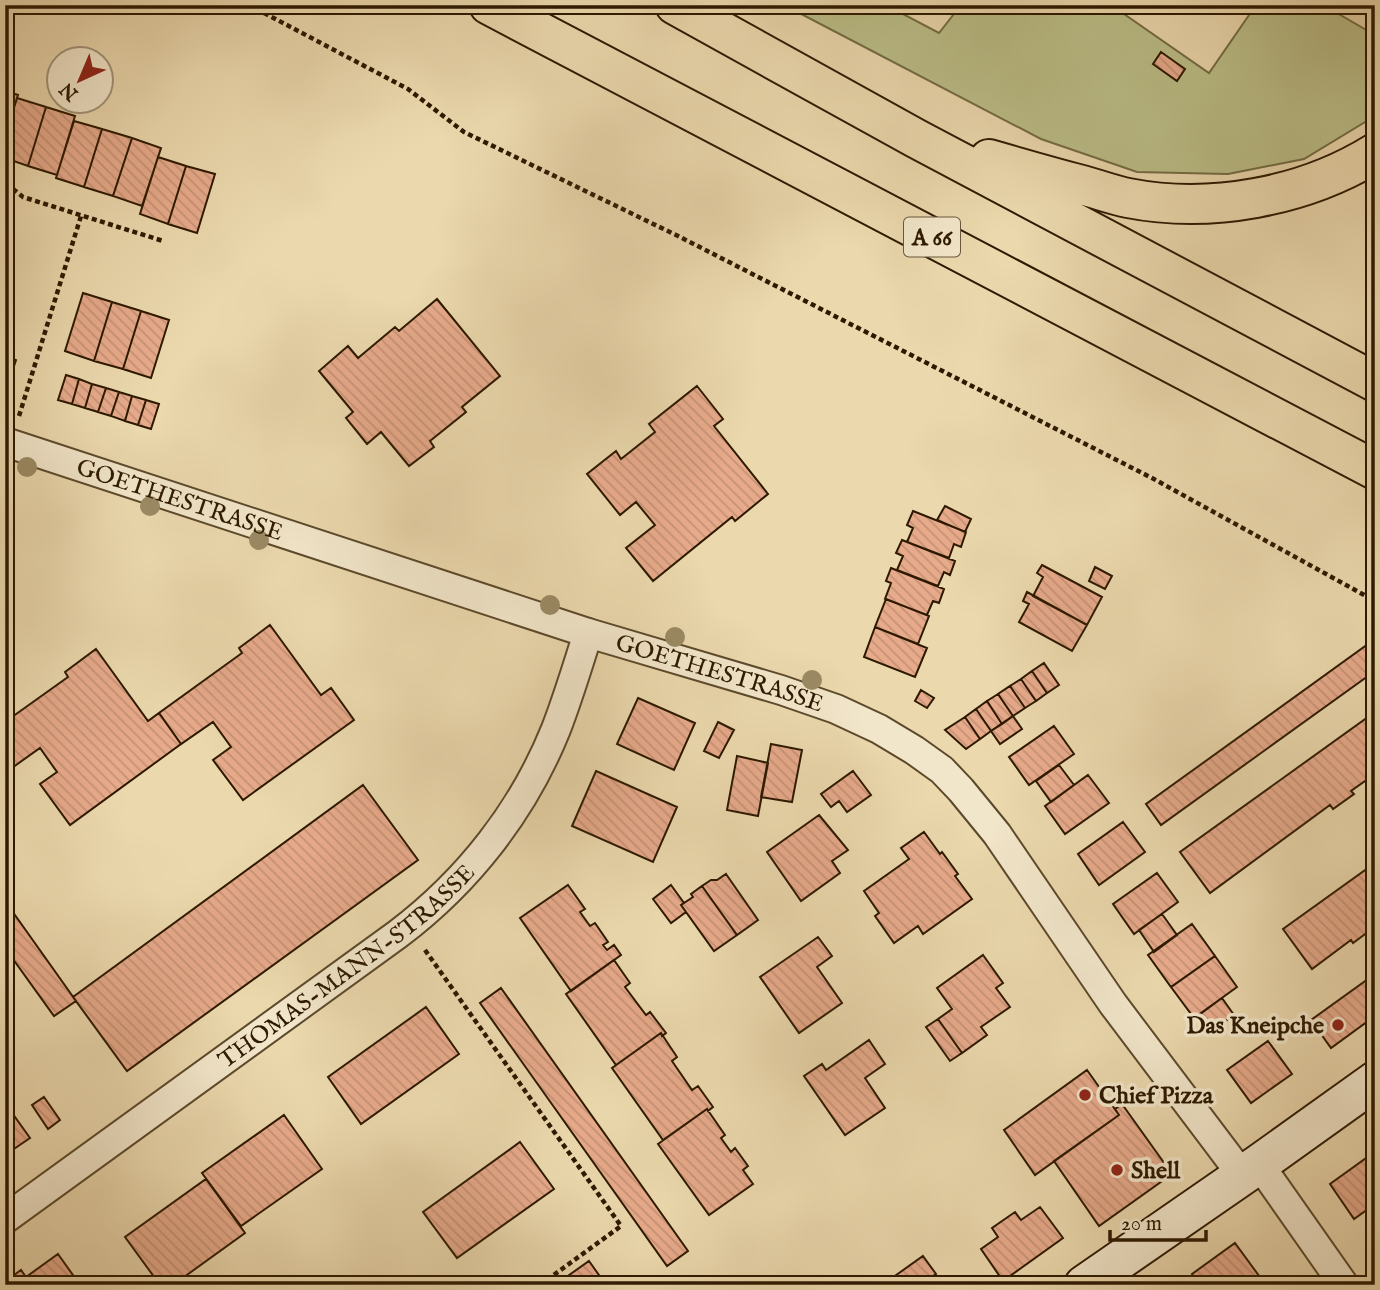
<svg xmlns="http://www.w3.org/2000/svg" width="1380" height="1290" font-family="'IM FELL English',serif">
<defs>
<pattern id="building-back-hatch" width="6" height="6" patternUnits="userSpaceOnUse" patternTransform="scale(1.75)"><rect width="6" height="6" fill="#e7aa8b"/><path d="M-1 5l2 2M0 0l6 6M5-1l2 2" fill="none" stroke="#c69276"/></pattern>
</defs>
<rect width="100%" height="100%" fill="#ebd8ad"/>
<filter id="stains"><feTurbulence type="fractalNoise" baseFrequency=".00286" numOctaves="4"/><feColorMatrix values="0 0 0 0 .2 0 0 0 0 .09 0 0 0 0 .02 0 0 0 .5 -.17"/></filter>
<radialGradient id="worn" r=".72"><stop offset=".6" stop-color="#630" stop-opacity="0"/><stop offset="1" stop-color="#630" stop-opacity=".3"/></radialGradient>
<path fill="#bbbe88" stroke="#746c44" stroke-width="2" d="M784,5H886L939,33L961,5H1111L1209,73L1256,5H1323L1375,35V116L1304,159L1228,174L1137,172L1041,139Z"/>
<path fill="url(#building-back-hatch)" stroke="#2d1900" stroke-width="2" d="M1161,52L1185,69L1177,81L1153,64Z
M5,91L18,95L5,137Z
M17,98L46,107L28,166L5,158V137Z
M46,107L75,116L57,175L28,166Z
M74,121L102,129L84,187L56,178Z
M102,129L132,138L113,196L84,187Z
M132,138L161,148L142,206L113,196Z
M158,157L186,166L168,224L140,214Z
M186,166L215,174L197,233L168,224Z
M83,293L112,302L94,361L65,351Z
M437,299L500,376L462,407L466,412L430,441L434,447L409,466L381,432L367,444L346,418L353,412L319,371L348,346L358,358L395,327L399,331Z
M112,302L141,311L123,369L94,361Z
M141,311L169,320L151,378L123,369Z
M5,356L16,360L8,384H5Z
M66,375L79,379L72,404L58,400Z
M79,379L92,384L85,408L72,404Z
M92,384L106,388L98,412L85,408Z
M697,386L723,419L714,426L768,494L735,521L732,517L653,581L626,548L655,525L636,502L620,515L587,474L616,451L621,459L655,432L649,424Z
M106,388L119,392L111,416L98,412Z
M119,392L132,396L125,421L111,416Z
M132,396L146,400L138,425L125,421Z
M146,400L159,404L151,429L138,425Z
M945,506L971,519L965,532L937,520Z
M913,511L966,532L961,547L954,544L949,558L907,542L913,528L907,525Z
M902,540L955,561L950,575L944,572L938,586L897,570L903,556L896,553Z
M1042,565L1102,597L1087,625L1033,596L1043,577L1037,573Z
M1095,567L1112,576L1105,589L1089,581Z
M891,568L944,589L939,603L933,601L927,615L885,599L891,583L886,581Z
M1027,592L1087,625L1072,651L1019,622L1029,604L1023,601Z
M886,599L929,616L918,644L875,627Z
M270,625L321,695L331,688L354,720L243,800L213,760L231,747L213,722L181,744L159,713L242,653L239,648Z
M875,627L927,648L915,677L864,657Z
M1375,639V671L1161,825L1146,804Z
M96,649L148,721L159,713L181,744L70,825L40,784L57,772L40,748L9,770L5,764V722L68,677L65,672Z
M1044,663L1059,685L1047,693L1032,671Z
M1032,671L1047,693L1036,701L1021,679Z
M1021,679L1036,701L1025,708L1010,686Z
M1010,686L1025,708L1013,716L998,694Z
M921,690L934,698L927,708L915,701Z
M998,694L1013,716L1002,724L987,701Z
M638,698L695,723L674,770L617,744Z
M987,701L1002,724L991,731L976,709Z
M976,709L991,731L980,739L965,717Z
M1375,712V774L1351,791L1354,794L1333,809L1330,805L1210,893L1180,852Z
M1013,716L1022,729L1000,744L991,731Z
M965,717L980,739L966,749L945,730Z
M718,722L734,730L719,758L704,751Z
M1054,726L1074,754L1029,785L1009,757Z
M771,744L802,750L792,802L761,797Z
M737,756L768,763L758,816L727,810Z
M1059,765L1074,785L1051,802L1036,781Z
M596,771L677,807L653,862L572,826Z
M853,771L871,795L847,812L839,801L831,807L821,794Z
M1088,775L1109,803L1065,834L1045,806Z
M363,785L418,860L127,1071L73,997Z
M819,815L848,850L832,861L840,873L801,901L767,852Z
M1123,822L1145,852L1099,885L1078,854Z
M924,832L940,854L942,852L958,874L955,876L972,899L923,934L918,926L894,943L875,916L879,913L864,891L909,859L901,848Z
M1375,863V923L1370,927L1372,929L1353,943L1351,940L1312,969L1283,929Z
M1157,873L1178,902L1134,934L1113,904Z
M726,874L758,920L737,935L702,886L711,880H717Z
M568,885L585,909L580,912L590,926L595,923L608,942L603,945L607,950L614,945L621,955L571,991L520,918Z
M671,885L684,903L681,905L686,912L671,923L653,899Z
M702,886L737,935L714,951L681,905L693,897L691,894Z
M5,901L76,1001L54,1016L5,948Z
M1162,914L1177,935L1154,952L1139,930Z
M1192,924L1215,956L1171,987L1148,955Z
M818,937L832,956L817,967L842,1003L799,1033L760,977Z
M983,955L1003,983L996,988L1010,1007L981,1027L987,1035L962,1053L938,1019L952,1009L937,988Z
M1215,956L1237,987L1194,1018L1171,987Z
M614,960L630,983L625,987L646,1015L650,1012L666,1033L662,1036L661,1033L616,1065L566,994Z
M1375,974V1016L1331,1048L1311,1020Z
M501,988L688,1251L667,1266L480,1003Z
M1222,998L1234,1015L1211,1032L1199,1015Z
M426,1007L459,1054L361,1124L328,1077Z
M938,1019L962,1053L950,1061L926,1027Z
M661,1033L677,1057L672,1061L692,1090L698,1086L713,1107L708,1111L707,1109L663,1140L612,1068Z
M869,1040L885,1064L865,1078L885,1108L845,1135L804,1076L822,1064L826,1070Z
M1268,1041L1292,1074L1251,1103L1227,1070Z
M1087,1070L1119,1115L1035,1175L1004,1130Z
M44,1097L60,1120L48,1129L32,1105Z
M5,1103L30,1138L8,1153L5,1149Z
M1122,1104L1172,1174L1099,1226L1054,1161L1119,1115L1115,1109Z
M707,1109L725,1135L721,1138L731,1152L735,1148L748,1166L743,1170L753,1184L709,1215L658,1144Z
M284,1115L322,1169L241,1226L202,1173Z
M520,1142L554,1189L457,1258L423,1212Z
M1369,1156L1375,1165V1204L1354,1219L1330,1184Z
M206,1179L245,1233L173,1285H160L125,1237Z
M1040,1207L1063,1238L1003,1281L981,1249L998,1237L992,1228L1015,1212L1021,1220Z
M1235,1243L1265,1284L1200,1285L1192,1274Z
M58,1254L80,1285H9L6,1281L21,1270L26,1277Z
M923,1256L936,1274L933,1276L940,1285H896L892,1278Z
M589,1261L606,1285H555Z"/>
<g fill="none" stroke-linecap="round" stroke-linejoin="round">
<defs>
<g id="street">
<path id="s1" d="M5,442L588,633L781,690L836,709L879,729L914,750L942,770L961,790L997,834L1113,1004L1242,1175"/>
<path d="M1259,1164L1344,1285"/>
<path id="s2" d="M5,1219L398,934C468,881 523,811 556,729C568,698 578,665 588,633"/>
</g>
<path id="secondary" d="M1084,1285L1259,1164L1375,1081"/>
<path id="highway" d="M489,5L1375,470
M675,5L917,139L1375,382
M989,159C1020,168 1051,177 1082,185C1097,189 1113,195 1128,198C1210,214 1304,197 1375,153"/>
</defs>
<use href="#street" stroke="#5c492b" stroke-width="32"/>
<use href="#secondary" stroke="#2d1900" stroke-width="42"/>
<use href="#highway" stroke="#2d1900" stroke-width="42"/>
<path stroke="#2d1900" stroke-width="4.5" stroke-dasharray="5 3.5" stroke-linecap="butt" d="M249,5L408,89L464,132L678,236L1152,478L1375,601
M5,186L13,189L23,197L163,241
M19,416L81,216
M425,950L621,1226L540,1285"/>
<use href="#street" stroke="#f2e6ca" stroke-width="28"/>
<use href="#secondary" stroke="#f2e6ca" stroke-width="38"/>
<use href="#highway" stroke="#ebd8ad" stroke-width="38"/>
</g>
<g fill="#9a8a64">
<circle cx="27" cy="467" r="10"/>
<circle cx="150" cy="506" r="10"/>
<circle cx="259" cy="540" r="10"/>
<circle cx="550" cy="605" r="10"/>
<circle cx="675" cy="637" r="10"/>
<circle cx="812" cy="680" r="10"/>
</g>
<g fill="#8f2418" stroke="#f2e6ca" stroke-width="2.5">
<circle cx="1338" cy="1025" r="7"/>
<circle cx="1085" cy="1095" r="7"/>
<circle cx="1117" cy="1170" r="7"/>
</g>
<g text-anchor="middle" stroke-width="7" stroke-linejoin="round" paint-order="stroke">
<rect fill="#f2e6ca" stroke="#68563d" stroke-width="2" x="904" y="217.5" width="56" height="39" rx="5"/>
<g font-size="23" font-weight="bold" fill="#2d1900">
<text x="932" y="245">A 66</text>
</g>
<g font-size="24" fill="#2d1900" stroke="#f2e6ca">
<text dy="8" stroke="none"><textPath href="#s1" startOffset="184">GOETHESTRASSE</textPath></text>
<text dy="8" stroke="none"><textPath href="#s1" startOffset="751">GOETHESTRASSE</textPath></text>
<text dy="8" stroke="none"><textPath href="#s2" startOffset="425">THOMAS-MANN-STRASSE</textPath></text>
</g>
<g font-size="24" font-weight="bold" fill="#2d1900" stroke="#f2e6ca" text-anchor="start">
<text x="1324" y="1033" text-anchor="end">Das Kneipche</text>
<text x="1099" y="1103">Chief Pizza</text>
<text x="1131" y="1178">Shell</text>
</g>
</g>
<rect width="1380" height="1290" fill="none" stroke="#ebd8ad" stroke-width="28"/>
<rect x="7" y="7" width="1366" height="1276" fill="none" stroke="#2d1900" stroke-width="3.5"/>
<rect x="14" y="14" width="1352" height="1262" fill="none" stroke="#2d1900" stroke-width="2"/>
<g transform="translate(80 80) rotate(224)"><circle r="33" fill="#f2e6ca" stroke="#a39479" stroke-width="2"/>
<path d="M0-5L12 26L0 18L-12 26Z" fill="#8f2418"/>
<text y="-10" font-size="19" font-weight="bold" text-anchor="middle" fill="#2d1900">N</text>
</g>
<path d="M1110 1230v10h96v-10" fill="none" stroke="#2d1900" stroke-width="3.5"/>
<text x="1121" y="1230" font-size="21" fill="#2d1900" stroke="#f2e6ca" stroke-width="5" paint-order="stroke">20 m</text>
<rect width="100%" height="100%" filter="url(#stains)"/>
<rect width="100%" height="100%" fill="url(#worn)"/>
</svg>
